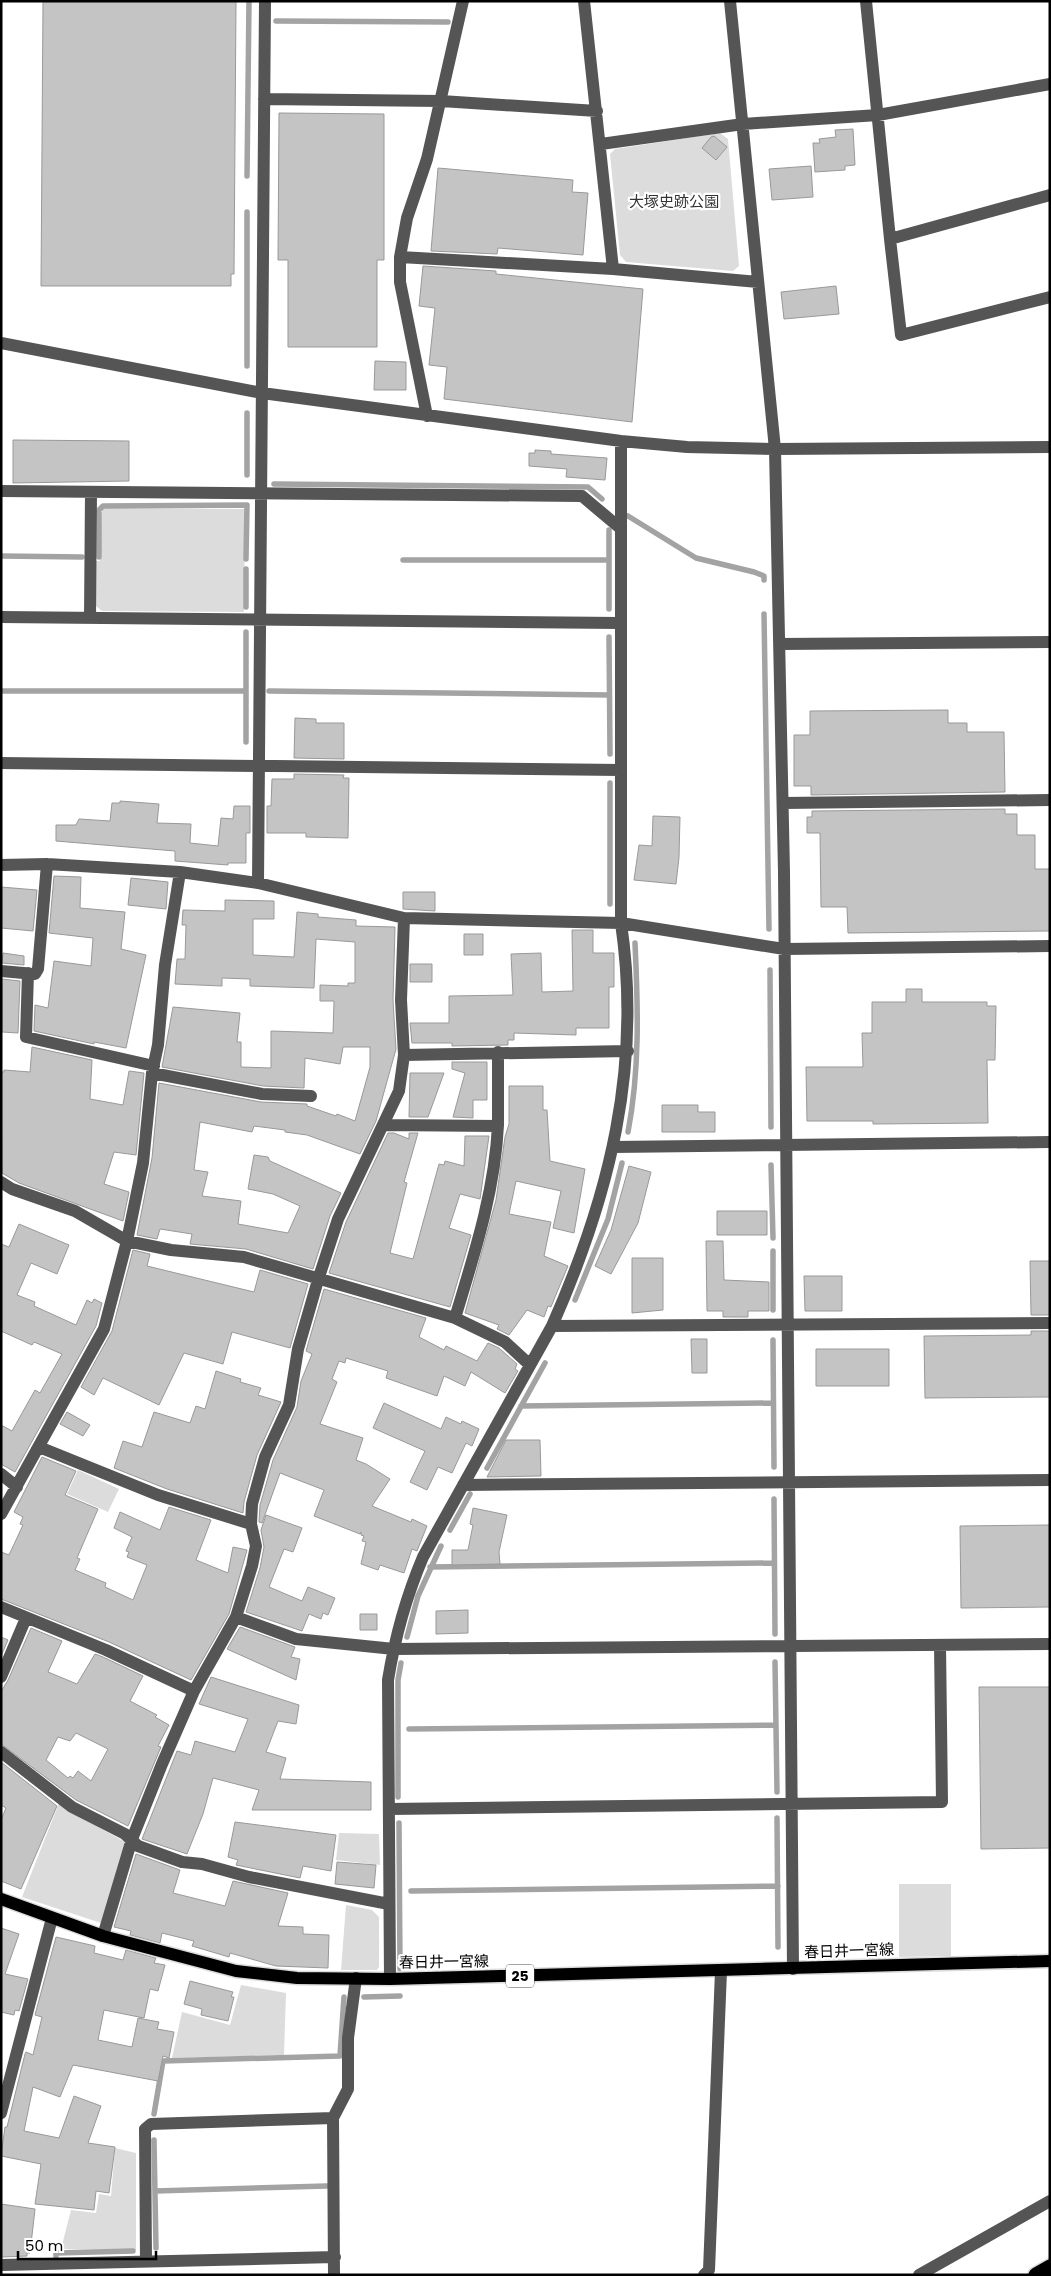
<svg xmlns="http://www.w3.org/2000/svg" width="1051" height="2276" font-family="Poppins,'Noto Sans JP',sans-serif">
<rect width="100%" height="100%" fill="#fff"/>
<path fill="#dcdcdc" d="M720,133L728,139L739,266L733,271L626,262L620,255L610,154L615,149Z
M102,508L245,509L244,612L102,611L96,606V561H100Z
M78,1470L119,1489L108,1512L67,1494Z
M59,1803L71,1812L127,1843L101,1923L22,1897Z
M339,1833L379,1834L380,1865L336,1860Z
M899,1884H951V1956L899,1957Z
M346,1905L372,1910L379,1917V1967L377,1970H341Z
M241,1985L286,1993L284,2055L172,2058L182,2012L230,2025Z
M115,2148L136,2153V2250L61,2249L71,2210L96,2213L99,2194L111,2196Z"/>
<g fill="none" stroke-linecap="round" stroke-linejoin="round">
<path stroke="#a3a3a3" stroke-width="5.5" d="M276,21L448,22
M247,176L249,1
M247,366V212
M247,475V413
M274,484L588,487L602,499
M628,516L696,558L754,572L764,576V580
M609,530V609
M1,556L82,557
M99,557V510L103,506L247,505L246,559
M403,560H609
M246,607V569
M764,614L769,929
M609,637L610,754
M1,691H246
M269,691L609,695
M246,742V632
M610,783V904
M770,970L771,1127
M628,1132C640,1069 638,1007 635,943
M771,1165L773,1238
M773,1251V1310
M575,1300L608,1219L622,1163
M773,1340L774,1467
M521,1406L773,1403
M487,1468L545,1363
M774,1499L775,1634
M450,1530L470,1494
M430,1567L774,1563
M407,1637L418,1596L441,1546
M775,1662L777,1792
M409,1729L776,1725
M398,1797V1680L401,1663
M777,1818L778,1947
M399,1823L400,1969
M411,1891L778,1886
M364,1997L400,1996
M154,2114L163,2061L340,2056L344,1997
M154,2140L156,2248
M155,2191L327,2186
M56,2256V2253L133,2251"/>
</g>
<path fill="#c4c4c4" stroke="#999" fill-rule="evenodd" d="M43,1H236L234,274H231V286H41Z
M279,113L384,114V260H377V347H288V260H278Z
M853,129L855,165L845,166V170L815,172L813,143H820L819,139L836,137L835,130Z
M714,136L727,147L716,160L702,148L711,137Z
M811,166L813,197L772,200L769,169Z
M438,168L573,180L572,192L588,193L583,255L498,248L497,254L431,251Z
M423,266L496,271V274L643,289L632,422L444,399L447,367L429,365L435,308L419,306Z
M836,286L839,314L784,319L781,292Z
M375,361L406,362V390H374Z
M13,440L129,441V481L13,483Z
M535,450L551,451V454L607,458L605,480L566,477L567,469L529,466V453H535Z
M948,710V723H967V732H1004L1005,792L811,795V786H794V735H810V711Z
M295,718L316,719V723H344V759L294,758Z
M294,774L344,775L343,778H349L348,838L306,837V833H267V806H271L272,779H294Z
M120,801L159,804L157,823L191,824L190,843L218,846L221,818L233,819L234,806H250V833H246V863H228V865L175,861V851L56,841V825H76L79,819L110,821L112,803H120Z
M1005,809V814H1017V835H1035V869H1050V931L848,933L847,907H821L820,833H807V817H812V811Z
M653,816L680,817L679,857L676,884L634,880L639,845L652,846Z
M54,876L81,877L80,908L125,912L121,949L146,955L126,1048L94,1042V1044L34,1031L35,1005L48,1008L54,961L91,966L93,938L49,933Z
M131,878L168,882L166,909L128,905Z
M1,887L37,890L33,931L1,928Z
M403,892H435V911L403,909Z
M225,900L274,901V919H253V955L294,957L297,912L318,914V917L356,920V926L395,927L393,1000L396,1049L376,1121L360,1154L307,1135L285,1132V1130L254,1126L252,1132L200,1122L194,1170L208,1172L202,1196L241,1201L238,1224L288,1233L300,1206L273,1194L248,1189L254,1155L268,1157L270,1161L341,1193L330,1216L313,1269L246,1249L190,1244L192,1234L160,1229L157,1239L137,1235L152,1158L159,1083L261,1102L307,1104V1106L336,1116L337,1114L355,1121L370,1067V1047H343L340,1064L305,1058L304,1088L263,1086L162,1067L173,1007L240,1013L237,1042H241V1067L271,1068V1031L333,1033L334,1001H320V985L348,986V983H355V942L316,939L314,988L250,986V979L222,978V986L175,984L177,959H185L186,925H182L183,910L225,911Z
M572,930H593V953H614V987H609V1028H576V1035L514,1033V1040H508V1045L452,1046V1043H412L410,1023H449V996L513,995L511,954L541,953L542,992L573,991Z
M464,934H483V955H464Z
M3,953L24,956V965L2,963Z
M410,964H432V982H410Z
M2,979L20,981L18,1033L2,1032Z
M906,989H922V1002H987V1006H996L995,1060H987L988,1123L873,1124V1121H807L806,1067H863L862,1033H872V1002H906Z
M32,1047L92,1060L90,1099L123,1105L129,1071L144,1073L136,1155L114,1152L104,1184L129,1192L123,1221L19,1183L2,1173L1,1072H4V1070L30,1072Z
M452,1062H487V1100H473V1118L453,1117L465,1073L452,1069Z
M410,1073H444L428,1117H409Z
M509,1086H543V1110H547L550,1161L585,1169L574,1233L553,1228L561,1191L516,1181L509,1214L551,1222L544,1256L568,1266L555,1297L551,1307L548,1306L544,1317L527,1310L509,1335L497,1329L499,1325L465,1313L496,1200L505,1137L509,1124Z
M662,1105H698V1112H715V1132H662Z
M388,1133H394L409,1139V1133H418L404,1182L407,1183L390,1253L413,1259L439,1164L444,1165L445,1161L464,1166L465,1136H489L480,1199L460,1194L449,1228L471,1235L450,1307L329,1273L346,1222Z
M629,1166L651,1172L638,1223L611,1274L595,1266L611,1230Z
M717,1211H767V1235H717Z
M19,1224L69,1245L57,1274L31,1263L17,1295L35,1302L34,1306L76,1325L87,1300L92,1303L94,1299L102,1303L96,1326L15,1472L1,1464V1425L12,1431L35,1390L40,1393L62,1354L34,1342L32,1345L1,1331V1244L9,1247Z
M706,1241H723L724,1280L769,1282V1311H748V1317H723V1311H707Z
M133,1250L150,1254L147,1266L254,1292L260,1270L308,1284L290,1348L232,1332L223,1364L184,1353L159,1405L103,1378L94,1395L81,1387L112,1331Z
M632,1258H663V1310L632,1313Z
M1030,1261H1050V1315H1031Z
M804,1276H842V1311H805Z
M324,1289L426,1318L419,1337L444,1350L446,1346L477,1361L488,1343L499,1348L517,1364L515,1369L518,1371L505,1393L471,1372L465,1386L444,1376L437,1396L386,1378L388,1371L346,1358L345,1363L339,1361L332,1379L337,1382L320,1424L363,1438L356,1460L366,1464L390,1479L372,1506L411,1522L412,1519L427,1526L417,1551L412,1549L404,1573L380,1565L378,1570L361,1564L366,1542L362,1541L364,1536L361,1535V1532L360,1534L314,1516L324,1490L280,1473L262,1523L259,1522L260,1505L273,1460L297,1407L301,1381L312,1354L306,1351Z
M1031,1331H1050V1397L925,1398L924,1336L1031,1335Z
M691,1339H707V1373H692Z
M816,1349H889V1386H816Z
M216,1371L241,1379L240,1382L261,1388L258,1395L281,1402L257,1455L244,1502L243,1513L167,1489L114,1468L123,1441L142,1447L154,1412L190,1423L196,1406L205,1409Z
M384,1403L441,1429L446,1417L461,1424L462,1421L479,1429L472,1446L466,1443L452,1473L438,1467L427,1490L410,1482L425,1451L373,1428Z
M67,1412L90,1425L83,1436L60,1424Z
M506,1440H540L541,1476L487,1477Z
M42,1457L76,1471L65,1495L98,1509L77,1558L80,1559L75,1570L106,1583L105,1587L133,1600L147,1565L127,1557L129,1552L126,1551L132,1537L114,1528L120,1512L160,1530L169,1507L211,1520L196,1560L228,1573L233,1547L247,1550L229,1614L191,1680L109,1642L1,1599V1552L9,1555L23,1525L20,1524L23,1517L14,1512Z
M473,1508L507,1515L499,1552L500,1564L452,1565V1550H468L473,1525L470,1524Z
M266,1515L302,1528L293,1552L284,1549L269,1587L302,1601L308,1587L335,1598L328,1615L323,1613L321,1619L309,1614L302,1631L246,1612L260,1568L264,1547L261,1530Z
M1050,1525V1607L961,1608L960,1526Z
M468,1610V1633L436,1634V1611Z
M360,1614H377V1630H360Z
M240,1627L295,1647L291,1657L300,1659L296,1680L227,1649Z
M31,1628L62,1641L48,1672L77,1684L95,1654L103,1657L143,1676L130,1701L157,1715L155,1717L169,1725L158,1746L161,1747L128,1826L76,1800L1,1744V1692L8,1680ZM76,1733L108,1749L91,1781L78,1771L73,1778L70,1776L68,1778L46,1760L58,1737L70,1741Z
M1,1637L8,1640L1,1656Z
M211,1677L299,1705L296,1724L278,1721L266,1752L286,1758L280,1779L371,1782V1810H252L259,1790L213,1778L203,1814L187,1854L142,1839L177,1751L191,1755L195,1741L235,1752L248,1719L199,1704Z
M979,1687H1050V1848L981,1849Z
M1,1762L57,1806L21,1889L1,1881V1820L6,1808L1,1805Z
M235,1822L336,1835L331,1871L303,1866L300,1878L236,1865L238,1860L228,1857Z
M136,1854L180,1870L173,1893L225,1906L233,1881L288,1893L278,1926L303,1927V1934L329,1935L328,1968L276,1966L230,1953L229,1957L192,1946L194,1941L162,1933L160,1943L130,1935L131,1931L114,1927Z
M337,1862L376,1865L374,1888L335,1884Z
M1,1928L19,1934L5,1974L28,1979L19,2011L15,2010L14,2015L1,2012Z
M56,1937L95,1946L94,1953L123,1960L126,1950L156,1958L154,1963L165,1965L158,1991L150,1989L144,2018L104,2010L98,2040L132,2047L138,2018L159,2022L157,2029L174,2032L169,2058L163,2056L158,2081L73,2065L60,2097L33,2087L24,2131L59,2138L74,2096L101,2106L88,2143L115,2147L109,2193L96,2191L94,2210L35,2204L41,2164L1,2156L5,2127H7L25,2054L26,2052L33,2055L42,2017L35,2015Z
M190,1981L233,1992L231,1997H234L228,2021L201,2015L202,2009L184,2004Z
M1,2204L35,2209L30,2253H27V2256L1,2257Z"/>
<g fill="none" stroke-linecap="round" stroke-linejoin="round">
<defs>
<path id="major" d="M1,1899L103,1936L236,1971L297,1978L390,1979L1050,1961"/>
<path id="highway" d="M1036,2275L1050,2267"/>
</defs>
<use href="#major" stroke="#dbdbdb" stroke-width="15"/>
<use href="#highway" stroke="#dbdbdb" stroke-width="18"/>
<path stroke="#555" stroke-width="12" d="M584,1L613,269
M730,1L775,449L784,872L793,1969
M866,1L890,239L1050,195
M264,99L441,101L597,111
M601,144L743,124L878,115L1050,84
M890,239L901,335L1050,297
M400,257L613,269L758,282
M1,343L262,393L621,441L687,447L775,449L1050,447
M427,416L400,282V257L407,218L427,159L463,1
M1,491L582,496L620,528
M1,617L620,623
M90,618L91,492
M779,644L1050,642
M1,763L621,770
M783,803L1050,800
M1,865L47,864L180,872L258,883L404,918L621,923L784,949L1050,946
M258,883L265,1
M1,971L35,974L38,969L47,864
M28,973L26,1037L154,1066
M404,1055L628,1051
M152,1073L262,1094L311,1096
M383,1125L498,1126
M613,1147L1050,1142
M1,1182L12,1189L75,1211L127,1241L171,1250L244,1257L455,1318L505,1342L530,1365
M455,1318C474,1255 495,1191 498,1125C498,1101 498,1076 498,1052
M552,1326L1050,1323
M39,1447L158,1495L251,1524
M1,1474L17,1487
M463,1485L1050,1480
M1,1514L104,1329L127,1241L143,1163L152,1073L158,1045L165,965L180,872
M1,1607L106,1650L194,1691
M236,1617L296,1639L394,1649L1050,1644
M1,1677L26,1618
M1,1752L72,1807L125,1834L138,1846L182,1862L202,1864L249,1877L389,1904
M389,1809L942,1802L940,1645
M103,1936L132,1839L162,1764L194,1691L236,1617L252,1566L256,1546L251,1524L252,1504L265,1457L289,1405L298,1349L318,1280L338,1219L399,1091L404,1055L401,1000L404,918
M390,1979L388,1680C395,1637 406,1597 423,1557L552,1326C610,1195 642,1066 621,923V441
M1,2113L52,1918
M333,2118L334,2275
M146,2261L145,2129L151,2124L333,2118L348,2089V2038L356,1978
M1,2265L335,2257
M704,2275L709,2270L721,1971
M919,2275L1050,2201"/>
<use href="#major" stroke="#000" stroke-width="12"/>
<use href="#highway" stroke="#000" stroke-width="15"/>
</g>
<g text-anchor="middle" stroke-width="4.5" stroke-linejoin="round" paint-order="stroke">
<rect fill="#fff" stroke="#4c4c4c" stroke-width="1" x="506" y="1964.5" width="28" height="23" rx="4"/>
<g font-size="14" font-weight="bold" fill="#000">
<text x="520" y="1981">25</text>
</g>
<g font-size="15" fill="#333" stroke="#fff">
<text x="674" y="207">大塚史跡公園</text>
</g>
<g font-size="15" fill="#000" stroke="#fff">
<text transform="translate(849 1951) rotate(-2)" y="5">春日井一宮線</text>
<text transform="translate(444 1962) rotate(-1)" y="5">春日井一宮線</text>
</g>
</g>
<rect width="1051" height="2276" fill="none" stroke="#000000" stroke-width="5"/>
<path d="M18 2251v8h138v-8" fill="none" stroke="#000000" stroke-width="2.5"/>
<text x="25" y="2251" font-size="15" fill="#000000" stroke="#ffffff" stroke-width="4" paint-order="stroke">50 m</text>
</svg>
